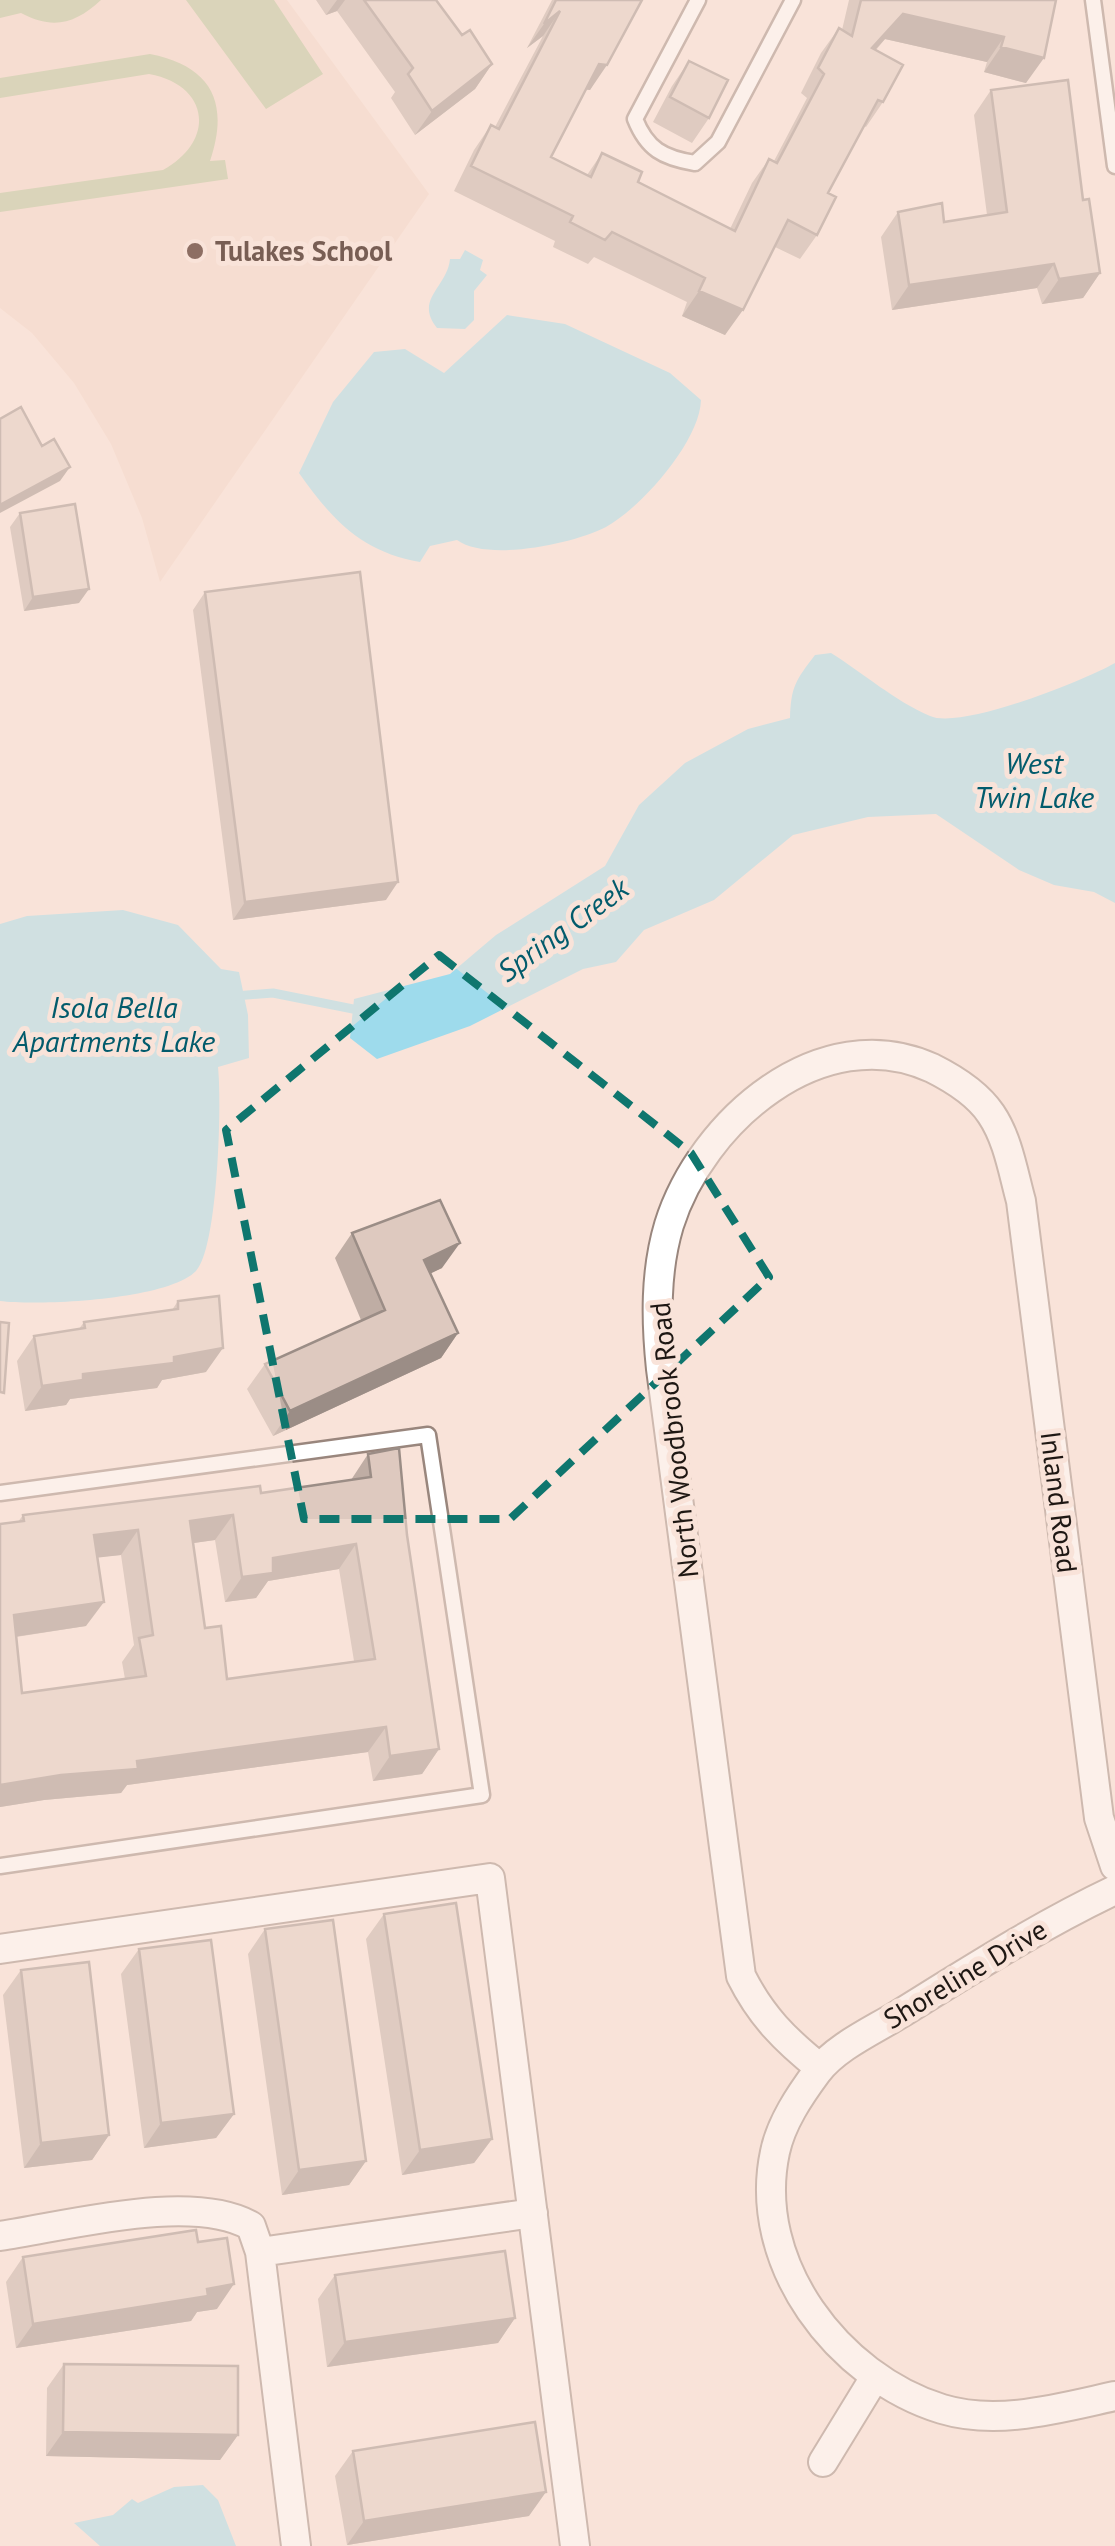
<svg xmlns="http://www.w3.org/2000/svg" width="1115" height="2546" font-family="'PT Sans',sans-serif">
<rect width="100%" height="100%" fill="#f9e3d9"/>
<path fill="#f2d5c7" d="M0,0H287L429,194L160,582L142,518L111,444L74,383L32,333L0,308Z"/>
<path fill="#b4c194" d="M0,0H101C75,24 53,30 21,13L0,18Z
M186,0H274L323,74L266,109Z
M150,54C211,66 230,102 210,161L225,160L228,179L0,212V193L163,170C216,141 210,85 149,74L0,98V78Z"/>
<path fill="#9edbec" d="M465,250L483,260L480,270L487,275L474,291V320L465,329L437,328C414,299 447,288 450,259H460Z
M507,315L565,324L670,373L701,400C700,441 642,507 606,527C573,544 487,562 457,540L430,546L420,562C362,552 332,520 299,473L333,402L374,352L405,349L444,373Z
M831,653C863,673 895,701 930,716C961,730 1083,681 1115,663V903L1094,892L1054,885L1019,870L936,814L868,817L793,835L714,900L644,930L616,962L583,969L470,1026L377,1059L350,1038L354,999L450,974L496,935L605,866L639,805L685,763L748,729L790,718C791,686 796,680 815,655Z
M123,910L178,925L221,969L239,972L248,1015L249,1058L218,1067C222,1103 218,1248 196,1271C168,1300 39,1306 0,1301V924L27,916Z
M203,2485L218,2500L236,2546H100L74,2523L113,2515L132,2499L138,2503L174,2487Z"/>
<g fill="none" stroke-linecap="round" stroke-linejoin="round">
<path stroke="#9edbec" stroke-width="9" d="M235,996L273,993L363,1011"/>
<defs>
<path id="lane" d="M698,0L635,119C647,149 663,158 695,163L718,142L793,0
M1093,0L1115,166
M0,1493L428,1435L482,1795L0,1866"/>
<path id="street" d="M1115,1890C1039,1926 969,1971 898,2015C872,2031 836,2047 817,2072C800,2095 781,2123 775,2152C751,2263 838,2377 942,2409C998,2426 1060,2408 1115,2396
M0,1949L490,1878L575,2546
M820,2068C785,2040 761,2016 741,1976L661,1369C656,1321 655,1272 669,1225C701,1122 821,1017 932,1068C954,1079 977,1093 991,1114C1008,1139 1013,1172 1021,1201L1099,1818L1115,1866
M0,2236C68,2226 192,2192 251,2226L260,2252L296,2546
M260,2252L533,2213
M823,2462L875,2377"/>
</defs>
<use href="#lane" stroke="#99867d" stroke-width="19"/>
<use href="#street" stroke="#99867d" stroke-width="32"/>
<use href="#lane" stroke="#fff" stroke-width="14"/>
<use href="#street" stroke="#fff" stroke-width="28"/>
</g>
<path fill="#bfada4" fill-rule="evenodd" d="M316,0H436L462,35L492,64L475,89L415,135L391,98L395,92L337,11L326,15Z
M552,0H642L590,90L586,89L551,157L587,175L602,153L638,182L730,229L752,183L769,159L774,161L807,98L801,93L821,53L839,28L842,30L849,0H1056L1026,83L984,72L987,62L885,39L876,50L883,102L866,127L864,126L828,193L817,235L800,259L775,247L725,335L682,316L687,302L594,257L588,264L553,247L555,241L454,191L474,150L491,125L495,127L543,36L527,48Z
M689,61L709,118L692,143L653,122L672,86Z
M991,90L1083,200L1100,273L1083,298L1042,304L1037,288L892,310L881,237L898,212L944,222L987,215L974,115Z
M20,513L79,603L24,611L10,527Z
M205,592L386,900L233,920L193,610Z
M352,1233L442,1268L430,1273L458,1333L441,1358L273,1436L247,1389L265,1364L361,1320L335,1258Z
M178,1301L206,1372L162,1380L157,1388L70,1399L66,1405L25,1411L17,1361L34,1336L79,1329L84,1322L172,1310Z
M368,1454L407,1535L439,1749L422,1774L373,1781L368,1752L127,1785L121,1793L44,1800L0,1807L18,1522L23,1515L261,1493L351,1480ZM215,1540L225,1602L256,1598L268,1581L339,1569L354,1661L227,1679L205,1628L193,1543ZM121,1555L134,1645L122,1662L125,1679L22,1693L16,1637L86,1626L97,1557Z
M384,1914L492,2139L474,2163L402,2175L366,1939Z
M265,1929L366,2161L349,2185L282,2195L248,1954Z
M139,1949L234,2114L216,2138L144,2148L121,1974Z
M21,1970L109,2135L92,2160L24,2168L3,1995Z
M198,2242L217,2309L197,2312L191,2321L16,2348L6,2282L23,2257Z
M335,2275L515,2318L498,2343L327,2367L318,2299Z
M64,2364L238,2435L220,2460L46,2456L47,2388Z
M353,2451L529,2516L347,2545L335,2476Z"/>
<path fill="#9b8d86" d="M337,0H345L337,11L326,15Z
M560,11L543,36L527,48L544,24Z
M903,14L1004,37L987,62L885,39L855,72L872,48Z
M1001,47L1044,58L1026,83L984,72Z
M492,64L475,89L415,135L432,111Z
M599,64L607,65L590,90L581,89Z
M1054,264L1037,288L892,310L909,285Z
M1100,273L1083,298L1042,304L1059,279Z
M699,291L743,310L725,335L682,316Z
M70,467L60,481L0,513V505Z
M89,589L79,603L24,611L33,597Z
M398,882L386,900L233,920L245,902Z
M460,1243L442,1268L407,1285L424,1260Z
M458,1333L441,1358L273,1436L290,1411Z
M223,1348L206,1372L162,1380L157,1388L70,1399L66,1405L25,1411L42,1386L83,1374Z
M233,1515L215,1540L173,1546L190,1521Z
M138,1530L121,1555L77,1560L94,1535Z
M356,1544L339,1569L268,1581L256,1598L225,1602L242,1577L273,1558Z
M104,1602L86,1626L0,1639L14,1615Z
M386,1727L368,1752L127,1785L121,1793L44,1800L0,1807V1785L137,1761Z
M439,1749L422,1774L373,1781L390,1756Z
M234,2114L216,2138L144,2148L161,2123Z
M109,2135L92,2160L24,2168L41,2143Z
M492,2139L474,2163L402,2175L420,2150Z
M366,2161L349,2185L282,2195L299,2170Z
M234,2284L217,2309L197,2312L191,2321L16,2348L33,2324Z
M515,2318L498,2343L327,2367L345,2342Z
M63,2432L238,2435L220,2460L46,2456Z
M546,2492L529,2516L347,2545L364,2521Z"/>
<path fill="#dec9bf" stroke="#9b8d86" stroke-width="2.5" fill-rule="evenodd" d="M364,0H436L462,35L470,30L492,64L432,111L408,74L413,68Z
M556,0H642L607,65L599,64L551,157L591,177L602,153L642,172L638,182L735,231L769,159L777,163L824,74L818,68L839,28L852,36L861,0H1056L1044,58L1001,47L1004,37L903,14L872,48L903,65L883,102L878,100L828,193L836,197L817,235L788,220L743,310L699,291L705,278L612,232L605,240L570,222L573,216L471,166L491,125L499,129L560,11L544,24Z
M689,61L728,80L709,118L670,97Z
M1068,80L1083,200L1089,199L1100,273L1059,279L1054,264L909,285L898,212L942,203L944,222L1007,212L991,90Z
M21,407L42,446L54,439L70,467L0,505V419Z
M75,504L89,589L33,597L20,513Z
M360,572L398,882L245,902L205,592Z
M440,1200L460,1243L424,1260L458,1333L290,1411L265,1364L385,1310L352,1233Z
M219,1296L223,1348L174,1357V1363L83,1374V1380L42,1386L34,1336L85,1328L84,1322L178,1309V1301Z
M0,1322L9,1323L4,1393L0,1392Z
M399,1448L407,1535L439,1749L390,1756L386,1727L137,1761L138,1769L61,1775L0,1785V1524L24,1521L23,1515L260,1486L261,1493L371,1477L368,1454ZM233,1515L242,1577L273,1573V1558L356,1544L375,1659L227,1679L221,1626L205,1628L190,1521ZM138,1530L153,1635L139,1638L146,1676L22,1693L14,1615L104,1602L94,1535Z
M456,1903L492,2139L420,2150L384,1914Z
M333,1920L366,2161L299,2170L265,1929Z
M211,1940L234,2114L161,2123L139,1949Z
M89,1962L109,2135L41,2143L21,1970Z
M196,2230L198,2242L227,2238L234,2284L207,2289L208,2296L33,2324L23,2257Z
M505,2251L515,2318L345,2342L335,2275Z
M64,2364L238,2366V2435L63,2432Z
M535,2422L546,2492L364,2521L353,2451Z"/>
<path d="M0 0H1115V2546H0ZM439,955L691,1153L769,1277L510,1519H304L226,1130Z" fill="#f9e3d9" fill-opacity=".55" fill-rule="evenodd"/>
<path fill="none" stroke="#0f766e" stroke-width="8" stroke-dasharray="20 12" stroke-linejoin="round" d="M439,955L691,1153L769,1277L510,1519H304L226,1130Z"/>
<circle fill="#8d6e63" stroke="#f9e3d9" stroke-width="4" cx="195" cy="251" r="10"/>
<g text-anchor="middle" stroke-width="10" stroke-linejoin="round" paint-order="stroke">
<g font-size="28" font-weight="bold" fill="#785e54" stroke="#f9e3d9" text-anchor="start">
<text x="215" y="261">Tulakes School</text>
</g>
<g font-size="28" fill="#1e1713" stroke="#f9e3d9">
<text transform="translate(674 1440) rotate(-96)" y="10">North Woodbrook Road</text>
<text transform="translate(1059 1502) rotate(83)" y="10">Inland Road</text>
<text transform="translate(965 1974) rotate(-31)" y="10">Shoreline Drive</text>
</g>
<g font-size="30" font-style="italic" fill="#025b6c" stroke="#f9e3d9">
<text x="1034" y="774">West<tspan x="1034" dy="34">Twin Lake</tspan></text>
<text transform="translate(563 930) rotate(-36)" y="10">Spring Creek</text>
<text x="114" y="1018">Isola Bella<tspan x="114" dy="34">Apartments Lake</tspan></text>
</g>
</g>
</svg>
